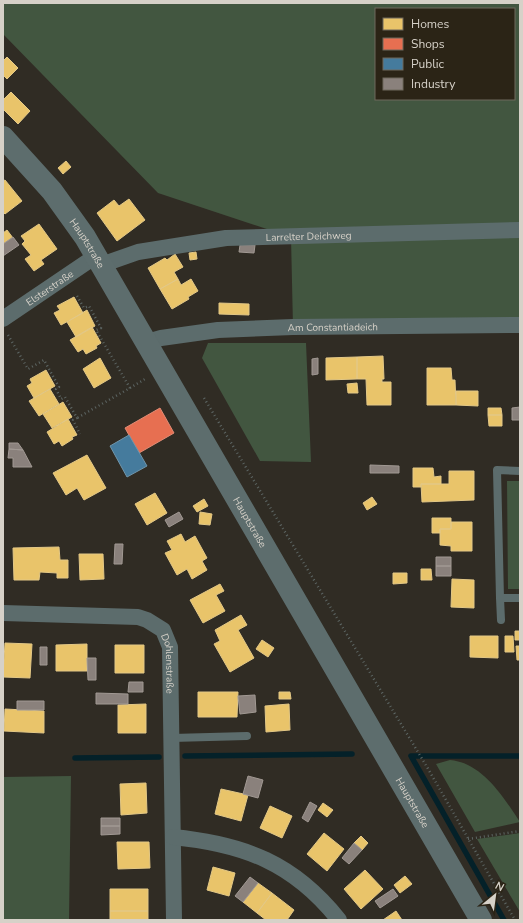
<svg xmlns="http://www.w3.org/2000/svg" width="523" height="923" font-family="'Nunito Sans',sans-serif">
<rect width="100%" height="100%" fill="#302c24"/>
<path fill="#425640" fill-rule="evenodd" d="M3,3H520V325L293,327L291,237L158,193L3,34ZM376,9H514V99H376Z
M208,343H306L311,462L260,461L202,358Z
M507,481H520V589H508Z
M450,760C483,763 504,798 520,822L475,832L436,764Z
M71,776L69,920H3V777Z
M520,833V912L477,839Z"/>
<path fill="#e9c46a" stroke="#e3c886" d="M7,57L18,68L7,79L3,75V61Z
M11,92L30,111L18,124L3,109V100Z
M66,161L71,167L63,174L58,168Z
M5,180L22,201L5,214L3,212V181Z
M129,199L145,220L117,241L97,213L114,200L119,206Z
M39,224L57,249L41,260L44,264L34,271L25,259L31,255L22,244L25,241L21,236Z
M7,230L13,238L3,244V233Z
M196,252L197,259L190,260L189,253Z
M175,254L183,267L174,272L178,279L160,289L148,268L165,258L167,260Z
M178,279L181,285L191,279L198,291L188,297L189,299L172,309L160,289Z
M74,297L83,313L61,325L54,313L60,310L57,306Z
M219,303L249,304V315L219,314Z
M87,310L95,326L76,337L67,322Z
M92,327L101,343L96,346L97,348L86,354L83,349L78,352L70,340Z
M383,356L384,379H382V382H391V405H367L366,379H357V357Z
M357,357V379L326,380V358Z
M100,358L111,378L94,388L83,369Z
M427,368H451L452,380H455L456,405H427Z
M46,370L55,386L34,398L27,386L32,383L30,379Z
M357,383L358,393H348L347,384Z
M50,389L59,404L39,416L29,401Z
M456,391H478V406L456,405Z
M63,402L72,417L52,428L43,414Z
M488,408H501L502,415H488Z
M488,415H502V426H489Z
M68,419L77,435L72,437L73,439L62,446L59,441L54,444L47,432Z
M87,455L106,488L84,500L77,488L66,495L53,473Z
M413,468H433L434,477L441,476V484H421V487H413Z
M449,471H474V500L422,502L421,484H449Z
M155,493L167,513L147,525L135,504Z
M372,497L377,504L367,510L363,503Z
M204,499L208,506L197,512L193,506Z
M200,512L212,514L210,525L199,524Z
M432,518H451V529H440V533H432Z
M451,522H472V551H451V546L440,545V529H451Z
M181,534L185,542L195,536L207,558L202,561L207,570L192,579L187,569L177,575L165,553L172,550L167,541Z
M59,547L60,560H68V578H57V573L40,572L39,580H14L13,548Z
M79,554H103L104,579L80,580Z
M421,569H431L432,580H421Z
M393,573H407V583L393,584Z
M452,579L474,580V608L451,607Z
M220,584L224,591L216,595L225,611L203,623L190,600Z
M241,615L247,625L238,630L254,658L230,672L214,644L220,641L215,630Z
M515,631H520V640H515Z
M470,636H498V658L470,657Z
M505,636H513L514,652H505Z
M262,640L274,648L268,657L256,649Z
M5,643L32,644L30,678L3,677Z
M87,644V671H56V645Z
M115,645H144V673H115Z
M516,646H520V660H517Z
M198,692H238L237,717H198Z
M279,692H290L291,699H279Z
M146,704V733H118V705Z
M289,704L290,730L266,732L265,706Z
M5,709L44,711V733L4,731Z
M146,783L147,813L121,815L120,784Z
M221,789L248,795L241,821L215,814Z
M323,803L333,810L327,817L318,810Z
M270,806L292,816L282,838L260,828Z
M324,833L344,849L327,871L307,854Z
M361,836L368,843L362,850L354,843Z
M117,842H149L150,868L118,869Z
M213,867L235,873L229,896L207,890Z
M365,870L383,889L361,909L344,889Z
M405,876L412,884L400,893L394,885Z
M258,883L272,893L257,913L243,902Z
M110,889H148V911H110Z
M272,893L294,910L287,920H266L257,913Z
M110,911H148V920H110Z
M396,911L402,920H383Z"/>
<path fill="#e76f51" stroke="#e28c75" d="M160,408L174,433L139,453L125,428Z"/>
<path fill="#457b9d" stroke="#7095aa" d="M129,435L147,466L127,477L110,446Z"/>
<path fill="#8a817c" stroke="#a19993" d="M13,237L19,245L3,256V244Z
M240,245H255L254,253L239,252Z
M318,358V374L312,375V359Z
M520,407V420H512V408Z
M9,443H18L23,450L9,449Z
M9,449L23,450L32,467H13V458H8Z
M370,465L399,466V473H370Z
M179,512L183,519L169,527L165,520Z
M115,544H123L122,564H114Z
M436,557H451V566H436Z
M436,566H451V576H436Z
M40,647H47V665H40Z
M87,658H96V680H88Z
M129,682H143V692H128Z
M96,693L128,694V704H96Z
M255,695L256,712L240,714L238,696Z
M17,701H44V710H17Z
M248,776L263,780L258,798L243,794Z
M310,802L317,806L308,822L302,818Z
M101,818H120V826H101Z
M101,826H120V834L101,835Z
M354,843L362,850L349,864L342,858Z
M250,877L258,883L243,902L235,896Z
M393,889L398,896L380,908L375,901Z"/>
<g fill="none" stroke-linecap="round" stroke-linejoin="round">
<path stroke="#042129" stroke-width="5.5" d="M185,756L352,754
M75,758L159,757
M504,920L411,756H520"/>
<path stroke="#5d6664" stroke-width="2.5" stroke-dasharray="1 3" stroke-linecap="butt" d="M77,296L84,308L89,306L101,328L96,330L130,388L77,418
M8,335L28,369L44,360L59,387L56,389L61,399L65,397L77,418L73,420L80,434
M130,388L145,379
M204,398L427,767L515,920
M468,839L520,831"/>
<path stroke="#5c6c6c" stroke-width="8" d="M520,471L497,470L500,598H520
M500,598L501,620
M172,738L247,736"/>
<g stroke="#5c6c6c" stroke-width="16">
<path id="s1" d="M101,265L138,252L226,238L520,230"/>
<path id="s2" d="M3,319L96,256"/>
<path id="s3" d="M147,342L161,338L218,330L293,327L520,325"/>
<path id="s4" d="M3,613L138,617L147,620L163,630L170,647L174,920"/>
<path d="M173,837C244,844 294,863 339,920"/>
</g>
<path stroke="#5d6d6d" stroke-width="22" id="s5" d="M3,137L52,191L85,237L481,920"/>
</g>
<g text-anchor="middle" stroke-width="4" stroke-linejoin="round" paint-order="stroke">
<g font-size="10" fill="#d6d1c8" stroke="#2b2416">
<text dy="4" stroke="none"><textPath href="#s1" startOffset="211">Larrelter Deichweg</textPath></text>
<text dy="4" stroke="none"><textPath href="#s5" startOffset="136">Hauptstraße</textPath></text>
<text dy="4" stroke="none"><textPath href="#s2" startOffset="56">Elsterstraße</textPath></text>
<text dy="4" stroke="none"><textPath href="#s3" startOffset="187">Am Constantiadeich</textPath></text>
<text dy="4" stroke="none"><textPath href="#s5" startOffset="459">Hauptstraße</textPath></text>
<text dy="4" stroke="none"><textPath href="#s4" startOffset="198">Dohlenstraße</textPath></text>
<text dy="4" stroke="none"><textPath href="#s5" startOffset="783">Hauptstraße</textPath></text>
</g>
</g>
<rect width="523" height="923" fill="none" stroke="#d6d1c8" stroke-width="8"/>
<rect x="375" y="8" width="140" height="92" fill="#2b2416" stroke="#6f695d"/>
<rect x="383" y="18" width="20" height="12" fill="#e9c46a" stroke="#6f695d"/>
<text x="411" y="28" font-size="12" fill="#d6d1c8">Homes</text>
<rect x="383" y="38" width="20" height="12" fill="#e76f51" stroke="#6f695d"/>
<text x="411" y="48" font-size="12" fill="#d6d1c8">Shops</text>
<rect x="383" y="58" width="20" height="12" fill="#457b9d" stroke="#6f695d"/>
<text x="411" y="68" font-size="12" fill="#d6d1c8">Public</text>
<rect x="383" y="78" width="20" height="12" fill="#8a817c" stroke="#6f695d"/>
<text x="411" y="88" font-size="12" fill="#d6d1c8">Industry</text>
<g transform="translate(495 895) rotate(29)" stroke="#2b2416" stroke-width="3" paint-order="stroke">
<path d="M0-3L7 15L0 10L-7 15Z" fill="#d6d1c8"/>
<text y="-6" font-size="11" font-weight="bold" text-anchor="middle" fill="#d6d1c8">N</text>
</g>
</svg>
